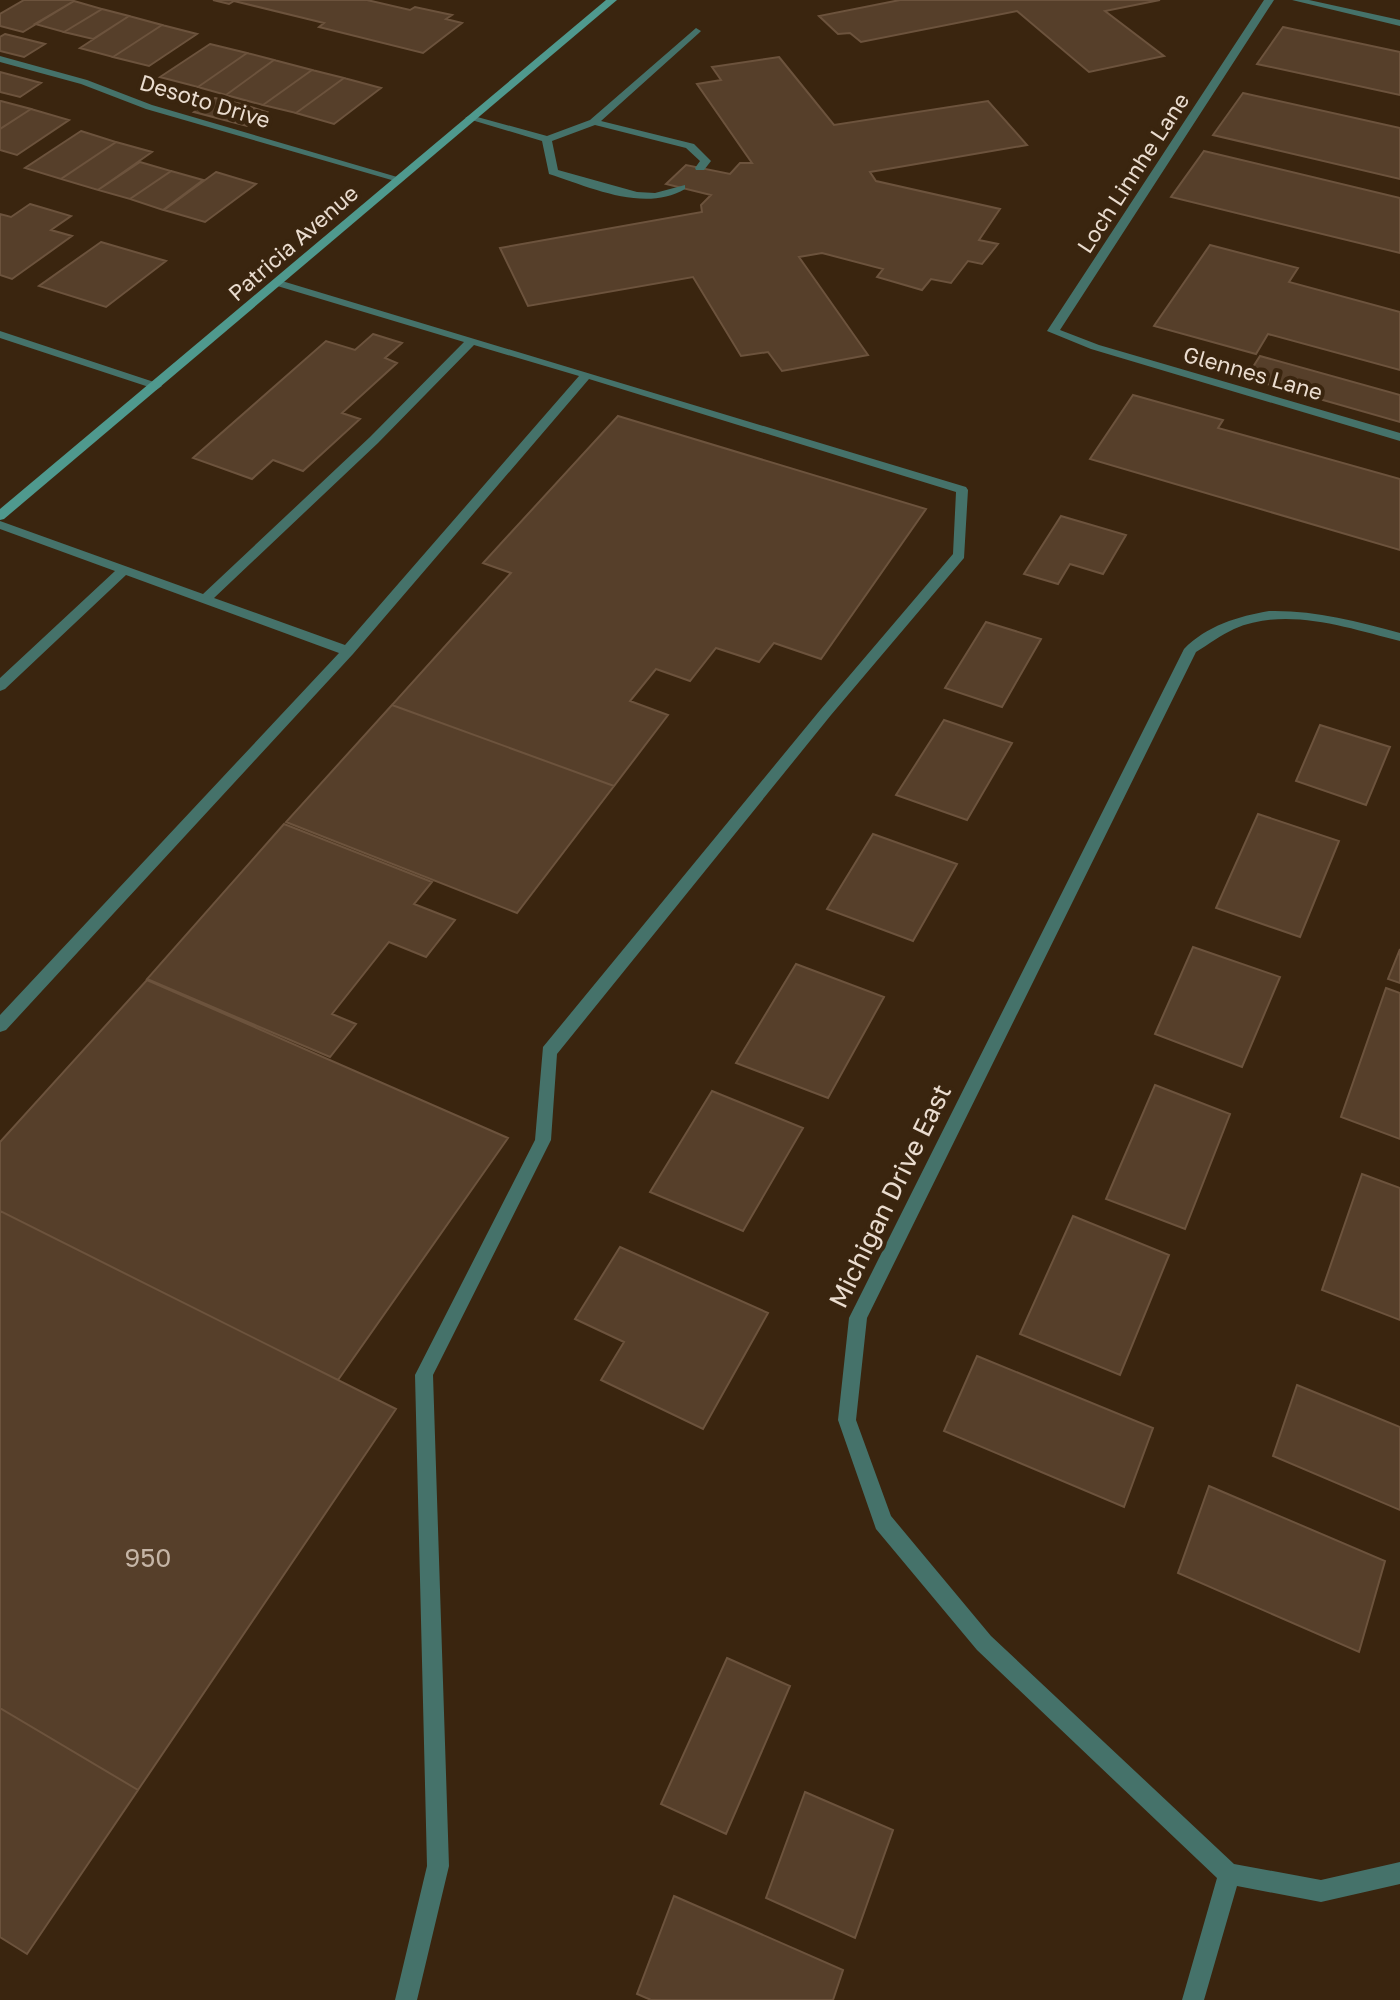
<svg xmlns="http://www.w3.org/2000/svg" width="1400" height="2000" font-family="'Golos Text',sans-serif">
<rect width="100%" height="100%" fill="#3a250f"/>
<path fill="#563f2a" stroke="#6c533d" stroke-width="2" d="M24,0H71L74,1L23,32L0,26V14Z
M213,0H367L410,10L415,7L452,15L446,19L462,23L423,53L319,27L324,23L234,1L229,4Z
M900,0H1160L1105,11L1164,56L1089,72L1017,11L861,42L850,33L838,34L819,16Z
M74,1L102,9L64,32L35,24Z
M102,9L129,16L93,39L64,32Z
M129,16L162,25L113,57L80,48Z
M162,25L197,34L149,66L113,57Z
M1283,27L1400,52V95L1257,64Z
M5,34L45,44L24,57L0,51V37Z
M210,44L247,53L198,87L160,77Z
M247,53L274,60L226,95L198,87Z
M779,57L834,125L988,101L1027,145L870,172L876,181L1000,209L979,240L998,244L982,264L968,261L951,283L931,279L922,290L877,277L883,269L822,253L799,257L868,355L782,371L768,352L741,356L693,277L528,306L500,248L702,212L701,205L711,195L666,184L686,165L730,174L740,163H752L697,84L721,80L712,67Z
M274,60L312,70L263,105L226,95Z
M312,70L344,78L296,113L263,105Z
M0,72L41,83L20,97L0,92Z
M344,78L381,88L334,124L296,113Z
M1243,93L1400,128V179L1213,135Z
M215,98L241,104L267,112L247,126L194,112Z
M0,101H1L31,109L0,129Z
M31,109L69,120L17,155L0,150V129Z
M81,131L116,142L61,179L25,168Z
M116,142L152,152L98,190L61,179Z
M1204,151L1400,198V253L1171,197Z
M140,162L171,171L130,199L98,190Z
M171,171L203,180L163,210L130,199Z
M216,172L256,184L205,222L164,210Z
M30,204L71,216L51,230L72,236L12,279L0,275V214L11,217Z
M101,242L166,261L106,307L39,286Z
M1210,245L1298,268L1289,282L1400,312V370L1268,334L1256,354L1154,326Z
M373,334L402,343L385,358L397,363L342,413L360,419L303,471L273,460L252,479L193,458L326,341L355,350Z
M1260,356L1400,395V422L1246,378Z
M1133,395L1223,420L1218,428L1400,479V550L1090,459Z
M618,416L926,509L821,659L774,643L759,662L716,648L690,681L656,669L630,701L668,715L614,786L392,705L511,573L483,563Z
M1061,516L1126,535L1103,574L1070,564L1058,584L1024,574Z
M986,622L1041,639L1002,707L945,688Z
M392,705L614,786L517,913L286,822Z
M944,720L1012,743L967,820L896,795Z
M1320,725L1390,747L1366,805L1296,781Z
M1258,814L1339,841L1300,937L1216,908Z
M284,824L432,882L414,904L455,920L426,957L389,942L332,1014L356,1024L330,1057L147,979Z
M873,834L957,864L913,941L827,909Z
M1193,947L1280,977L1242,1067L1155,1034Z
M1400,949V983L1388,979Z
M796,964L884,997L828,1098L736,1063Z
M147,980L508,1138L338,1380L0,1211V1142Z
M1386,988L1400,993V1139L1341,1117Z
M1155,1085L1230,1114L1185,1229L1106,1199Z
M712,1091L803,1128L743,1231L650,1192Z
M1362,1174L1400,1188V1320L1322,1290Z
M0,1211L396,1409L138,1790L0,1708Z
M1073,1216L1169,1255L1120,1375L1020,1334Z
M620,1247L768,1313L703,1429L601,1380L624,1342L575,1319Z
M977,1356L1153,1428L1124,1507L944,1431Z
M1297,1385L1400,1427V1510L1273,1456Z
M1209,1486L1385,1561L1359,1652L1178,1573Z
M727,1658L790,1686L726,1834L661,1804Z
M0,1708L138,1790L27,1954L0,1937Z
M805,1792L893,1830L855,1938L766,1898Z
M674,1896L843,1970L833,2000H651L637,1994Z"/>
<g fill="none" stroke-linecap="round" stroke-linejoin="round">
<path fill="#45726a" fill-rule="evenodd" d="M696,28L701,31L699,33L601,121L694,144L711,161L704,170H696L695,168L700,161L686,148L595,125L552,141L558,170L637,192L655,193L685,185V189C644,213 590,187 549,174L542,141L465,118L470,115L547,136L590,120Z
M274,281H282L966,487L968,490L964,558L831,715L557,1054L551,1140L433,1375L449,1866L417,2000H395L427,1866L415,1375L535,1140L543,1047L821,709L953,554L956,492L589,379L353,654L6,1030L0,1032V1015L339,653L126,575L5,689L0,691V678L115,571L0,529V521L203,594L370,437L464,342L274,285ZM474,345L579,376L345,645L214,598L378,443Z"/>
<path fill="#45726a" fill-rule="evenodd" d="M1264,0H1274L1060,330L1099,345L1400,433V441L1091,349L1047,331Z
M1292,0H1309L1400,20V26Z
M0,56L87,80L152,105L404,179L395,181L146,109L81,84L0,62Z
M0,331L160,384L162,386L156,390L152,388L0,338Z
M1269,611C1314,610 1356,621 1400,633V641C1348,628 1286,606 1234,629C1221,635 1209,644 1196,652L867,1318L856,1420L891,1516L991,1636L1234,1864L1321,1880L1400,1862V1884L1321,1902L1237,1886L1204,2000H1182L1217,1878L977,1650L876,1529L838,1420L849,1318L1184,649C1206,626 1239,616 1269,611Z"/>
<path fill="#4f998e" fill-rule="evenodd" d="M606,0H617L4,519L0,520V509Z"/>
</g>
<g text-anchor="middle" stroke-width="8" stroke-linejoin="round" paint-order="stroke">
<g font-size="22" fill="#eadccf" stroke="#3a250f">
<text transform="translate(205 101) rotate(17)" y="8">Desoto Drive</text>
<text transform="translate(1133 173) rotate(-57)" y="8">Loch Linnhe Lane</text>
<text transform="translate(293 243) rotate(-41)" y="8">Patricia Avenue</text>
<text transform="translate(1253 373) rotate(16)" y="8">Glennes Lane</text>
</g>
<g font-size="26" fill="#eadccf" stroke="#3a250f">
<text transform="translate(890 1196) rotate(-64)" y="9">Michigan Drive East</text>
</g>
<g font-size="26" fill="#c5b5a6">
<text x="148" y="1567">950</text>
</g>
</g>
</svg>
